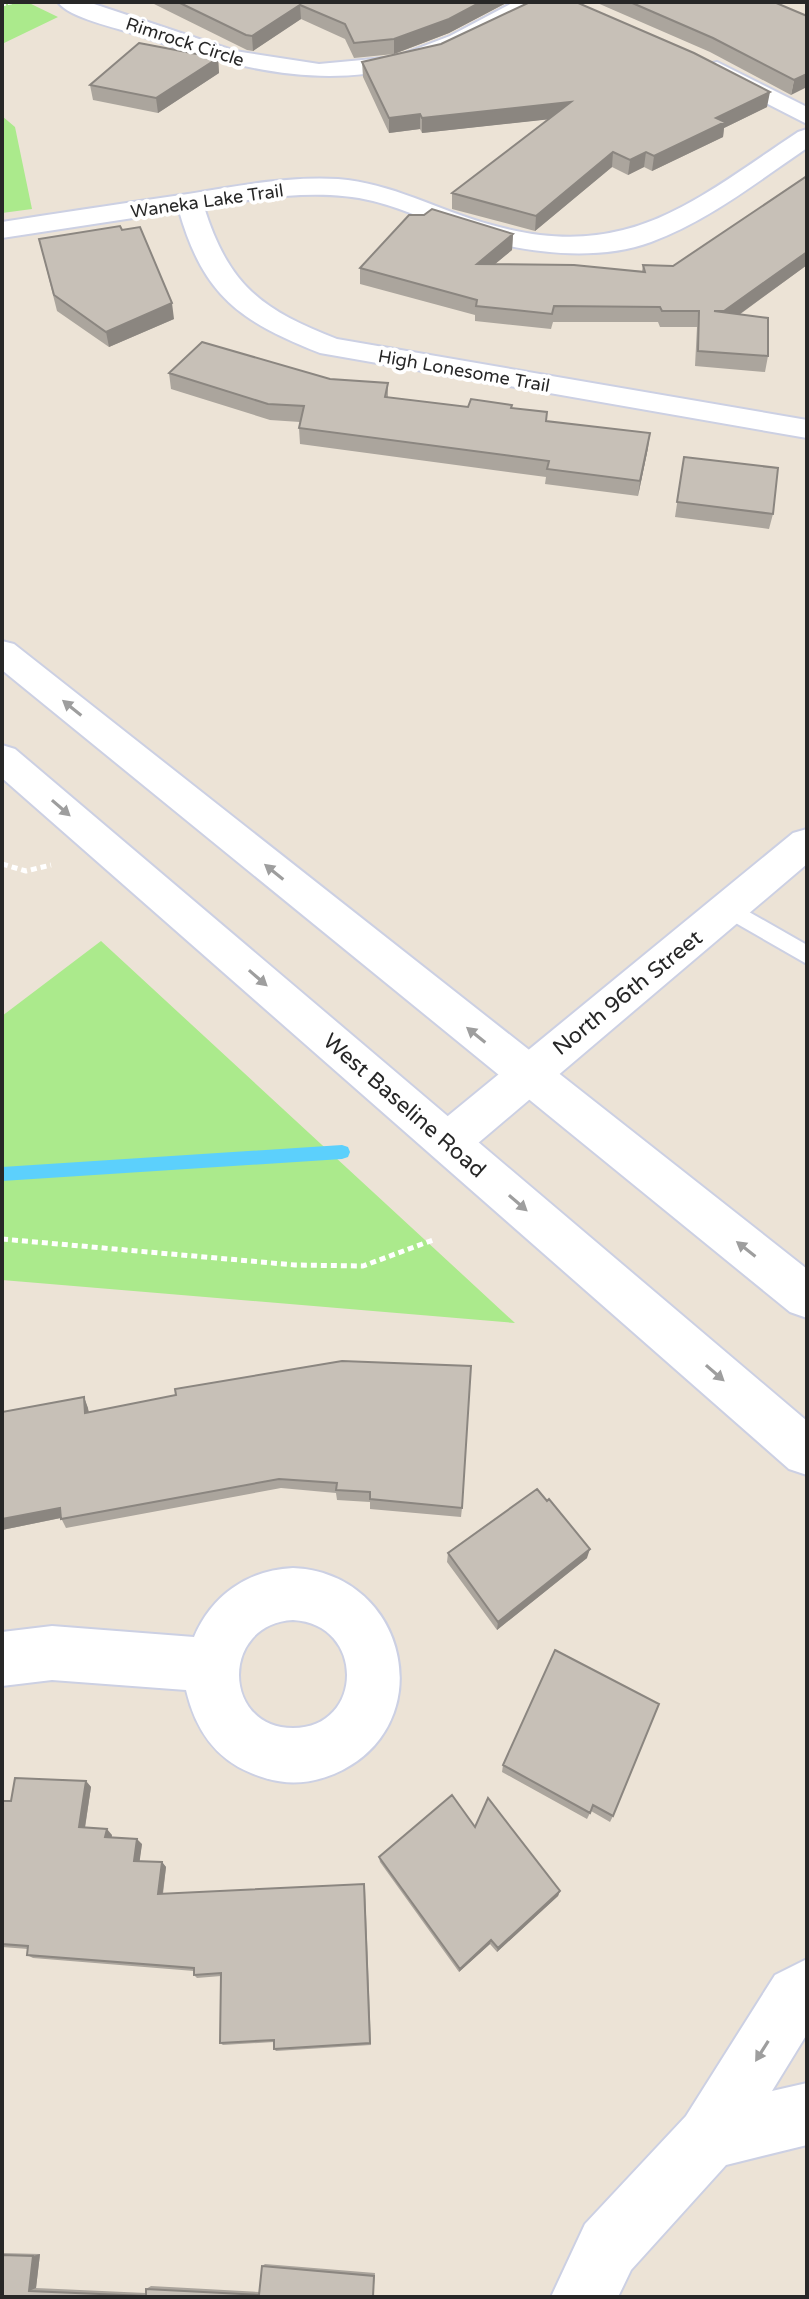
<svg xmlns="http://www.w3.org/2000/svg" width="809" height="2299" font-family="'Varela Round',sans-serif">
<rect width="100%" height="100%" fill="#ece3d6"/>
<path fill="#abea8c" d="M2,2H27L58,17L2,44Z
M2,116L15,127L32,209L2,213Z
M101,941L515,1323L2,1280V1016Z"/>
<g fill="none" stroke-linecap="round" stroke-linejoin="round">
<path fill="#5cd0fc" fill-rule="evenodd" d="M342,1145L348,1147L350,1152L348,1157L342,1159L2,1181V1167Z"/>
<defs>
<path id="service" d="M728,900L807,945V964L720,914L717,908L720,902Z"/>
<path id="minor" d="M58,2H88L235,51L319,64L395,57L450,36L514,2H542C531,17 502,27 485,36C361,100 262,78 136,34C117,28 69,18 58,2Z
M717,62L807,107V124L709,74L705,69L709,64Z
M807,129V148C757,182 708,221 651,242C597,262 524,253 471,236C438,226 407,209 373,201C320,188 258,198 204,207C229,286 262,310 337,339L807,420V438L320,353C240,321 204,297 179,211L2,238V222C64,212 126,203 188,194C236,186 289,176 338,179C391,183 438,210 488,224C626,264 691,203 798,132Z
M807,829V864L464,1155L448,1160L432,1155L426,1142L432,1129L793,833Z
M293,1568C409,1573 442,1728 334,1774C304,1786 280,1785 251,1773C214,1758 195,1728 186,1690L52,1680L2,1686V1632L52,1626L194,1637C212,1595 248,1570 293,1568ZM293,1620C366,1624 364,1728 293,1728C222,1728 220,1624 293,1620Z
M807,1959V2034L772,2091L807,2083V2145L726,2165L631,2270L618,2297H551L585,2224L686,2116L775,1975Z"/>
<path id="secondary" d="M2,641L14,644L807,1269V1318L790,1312L2,670Z
M2,745L15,749L807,1421V1475L789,1469L2,778Z"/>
</defs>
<use href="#service" stroke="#ccd0e3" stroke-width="4"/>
<use href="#minor" stroke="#ccd0e3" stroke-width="4"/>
<use href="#secondary" stroke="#ccd0e3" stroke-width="4"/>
<path stroke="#fff" stroke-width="3" stroke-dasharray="4 2" stroke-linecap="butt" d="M2,5L15,2"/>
<path stroke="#fff" stroke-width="5" stroke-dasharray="6 4" stroke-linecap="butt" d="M2,864L26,871L51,865
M2,1239L295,1265L363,1266L433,1240"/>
<use href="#service" fill="#fff" fill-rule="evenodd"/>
<use href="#minor" fill="#fff" fill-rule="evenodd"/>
<use href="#secondary" fill="#fff" fill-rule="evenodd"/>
</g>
<path fill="#aba59d" d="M150,2H508L449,33L394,54L354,58L345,39L301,19L253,51L247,50Z
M595,2H774L807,16L791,95L710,52Z
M526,5L767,107L724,128L723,137L652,171L644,167L628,175L612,167L535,231L452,209V193L549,119L422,133L420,129L389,133L363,77L362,62L441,44Z
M218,58L219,73L158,113L93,100L90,85Z
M807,176V265L739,315L768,356L765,372L695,366L697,327H660L658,322H553L551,329L475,321V315L360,284V268L513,234L512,250L495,264L642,271L643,265L673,266Z
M39,239L174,319L109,347L57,311Z
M169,373L330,379L388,383V398L468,407L512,405V408L546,421L648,448L638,496L545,484L546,477L300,444L299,428L300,422L270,420L171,389Z
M684,457L773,514L769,529L675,517Z
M84,1397L89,1412L462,1508L461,1517L370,1509V1502L337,1500L336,1493L281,1488L66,1528L61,1518L2,1530Z
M448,1553L587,1558L497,1630L447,1562Z
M555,1650L613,1816L610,1822L591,1811L587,1819L502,1772L503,1765Z
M86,1781L91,1787L85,1828L112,1835V1837L142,1844L139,1862H162L166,1867L163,1894L365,1888L371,2045L276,2051L274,2049V2042L223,2045L220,2043L221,1976L197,1978L194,1975V1971L33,1958L27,1955L28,1949L2,1947V1801H11Z
M475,1827L560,1891L558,1896L497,1952L490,1944L459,1972L380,1862L379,1857Z
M2,2253L40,2254L36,2288L146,2293V2289L151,2286L260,2292L262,2266L265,2264L375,2273L373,2297H2Z"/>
<path fill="#8b8680" d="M481,2H508L449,33L394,54V39Z
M300,5L301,19L253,51L252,36Z
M218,58L219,73L158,113L156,98Z
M807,74V87L791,95L794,80Z
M770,92L767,107L724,128L723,137L652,171L654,156L716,118Z
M571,102L570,117L422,133V118Z
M420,114V129L389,133V118Z
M613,152L612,167L535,231L536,216Z
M646,152L644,167L628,175L630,160Z
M513,234L512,250L477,279V264Z
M807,252V265L722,327L724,311Z
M172,303L174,319L109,347L106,332Z
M650,433L648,448L638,496L640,481Z
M84,1397L88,1408L90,1423L85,1413Z
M60,1508L65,1517L2,1530V1519Z
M590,1549L587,1558L497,1630L498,1622Z
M86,1781L91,1787L84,1833L79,1827Z
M107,1829L112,1835L110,1842L105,1837Z
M137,1839L142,1844L139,1866L134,1861Z
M162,1862L166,1867L162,1898L158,1894Z
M560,1891L558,1896L497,1952L498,1948Z
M491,1940L490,1944L459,1972L460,1969Z
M40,2254L36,2288L29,2291L33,2256Z"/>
<path fill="#c7c0b7" stroke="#8b8680" stroke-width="2" d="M178,2H481L449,19L394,39L354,43L345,24L300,5L252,36L246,35Z
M530,2H576L694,53L770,92L716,118L725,122L654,156L646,152L630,160L613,152L536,216L452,193L571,102L422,118L420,114L389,118L362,62L441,44Z
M630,2H774L807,16V74L794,80L713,38Z
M139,43L218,58L156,98L90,85Z
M807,176V252L724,311H714L768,318V356L698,351L699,311H662L660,307L554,306L552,314L476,306L477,300L360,268L409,215H424L432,209L513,234L477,264L574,265L645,272L643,265L673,266Z
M120,226L122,230L140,227L172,303L106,332L54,295L39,239Z
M202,342L330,379L388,383L385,397L468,407L471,399L512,405L511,408L547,412L546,421L650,433L640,481L547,469L549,461L299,428L304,406L268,404L169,373Z
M684,457L778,468L773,514L677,502Z
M342,1361L471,1366L462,1508L370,1499V1492L336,1490L337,1483L279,1479L61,1519L60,1508L2,1519V1412L84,1397L85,1413L176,1395L175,1389Z
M537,1489L547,1501L549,1499L590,1549L498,1622L448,1553Z
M555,1650L659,1704L613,1816L593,1805L590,1813L503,1765Z
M15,1778L86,1781L79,1827L107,1829L105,1837L137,1839L134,1861L162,1862L158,1894L364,1884L370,2043L274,2049V2040L220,2043L221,1973L194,1975V1968L27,1955L28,1946L2,1944V1801H11Z
M452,1795L475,1827L488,1798L560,1891L498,1948L491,1940L460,1969L379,1857Z
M2,2255L33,2256L29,2291L146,2296V2289L259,2295L262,2266L374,2276L373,2297H2Z"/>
<defs><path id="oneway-solid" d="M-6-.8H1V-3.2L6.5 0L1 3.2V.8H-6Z" transform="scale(2)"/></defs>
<g fill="#9e9e9e">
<use href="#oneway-solid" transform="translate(72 708) rotate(-141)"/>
<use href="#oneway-solid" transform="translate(61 808) rotate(41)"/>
<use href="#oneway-solid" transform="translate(274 872) rotate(-141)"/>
<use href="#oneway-solid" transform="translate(258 978) rotate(41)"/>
<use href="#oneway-solid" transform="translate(476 1035) rotate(-141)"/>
<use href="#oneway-solid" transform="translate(518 1203) rotate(41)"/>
<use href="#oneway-solid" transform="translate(746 1249) rotate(-142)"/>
<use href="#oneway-solid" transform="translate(715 1373) rotate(41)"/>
<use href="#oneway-solid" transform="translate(762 2051) rotate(122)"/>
</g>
<g text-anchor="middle" stroke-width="8" stroke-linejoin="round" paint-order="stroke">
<g font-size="18" fill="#272727" stroke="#fff">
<text transform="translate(185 42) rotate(18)" y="6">Rimrock Circle</text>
<text transform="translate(207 201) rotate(-8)" y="6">Waneka Lake Trail</text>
<text transform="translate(464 371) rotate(10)" y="6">High Lonesome Trail</text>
</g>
<g font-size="22" fill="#272727" stroke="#fff">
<text transform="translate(627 992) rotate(-39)" y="8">North 96th Street</text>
<text transform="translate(405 1105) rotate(41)" y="8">West Baseline Road</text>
</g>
</g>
<rect width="809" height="2299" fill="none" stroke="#272727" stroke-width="8"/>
</svg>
